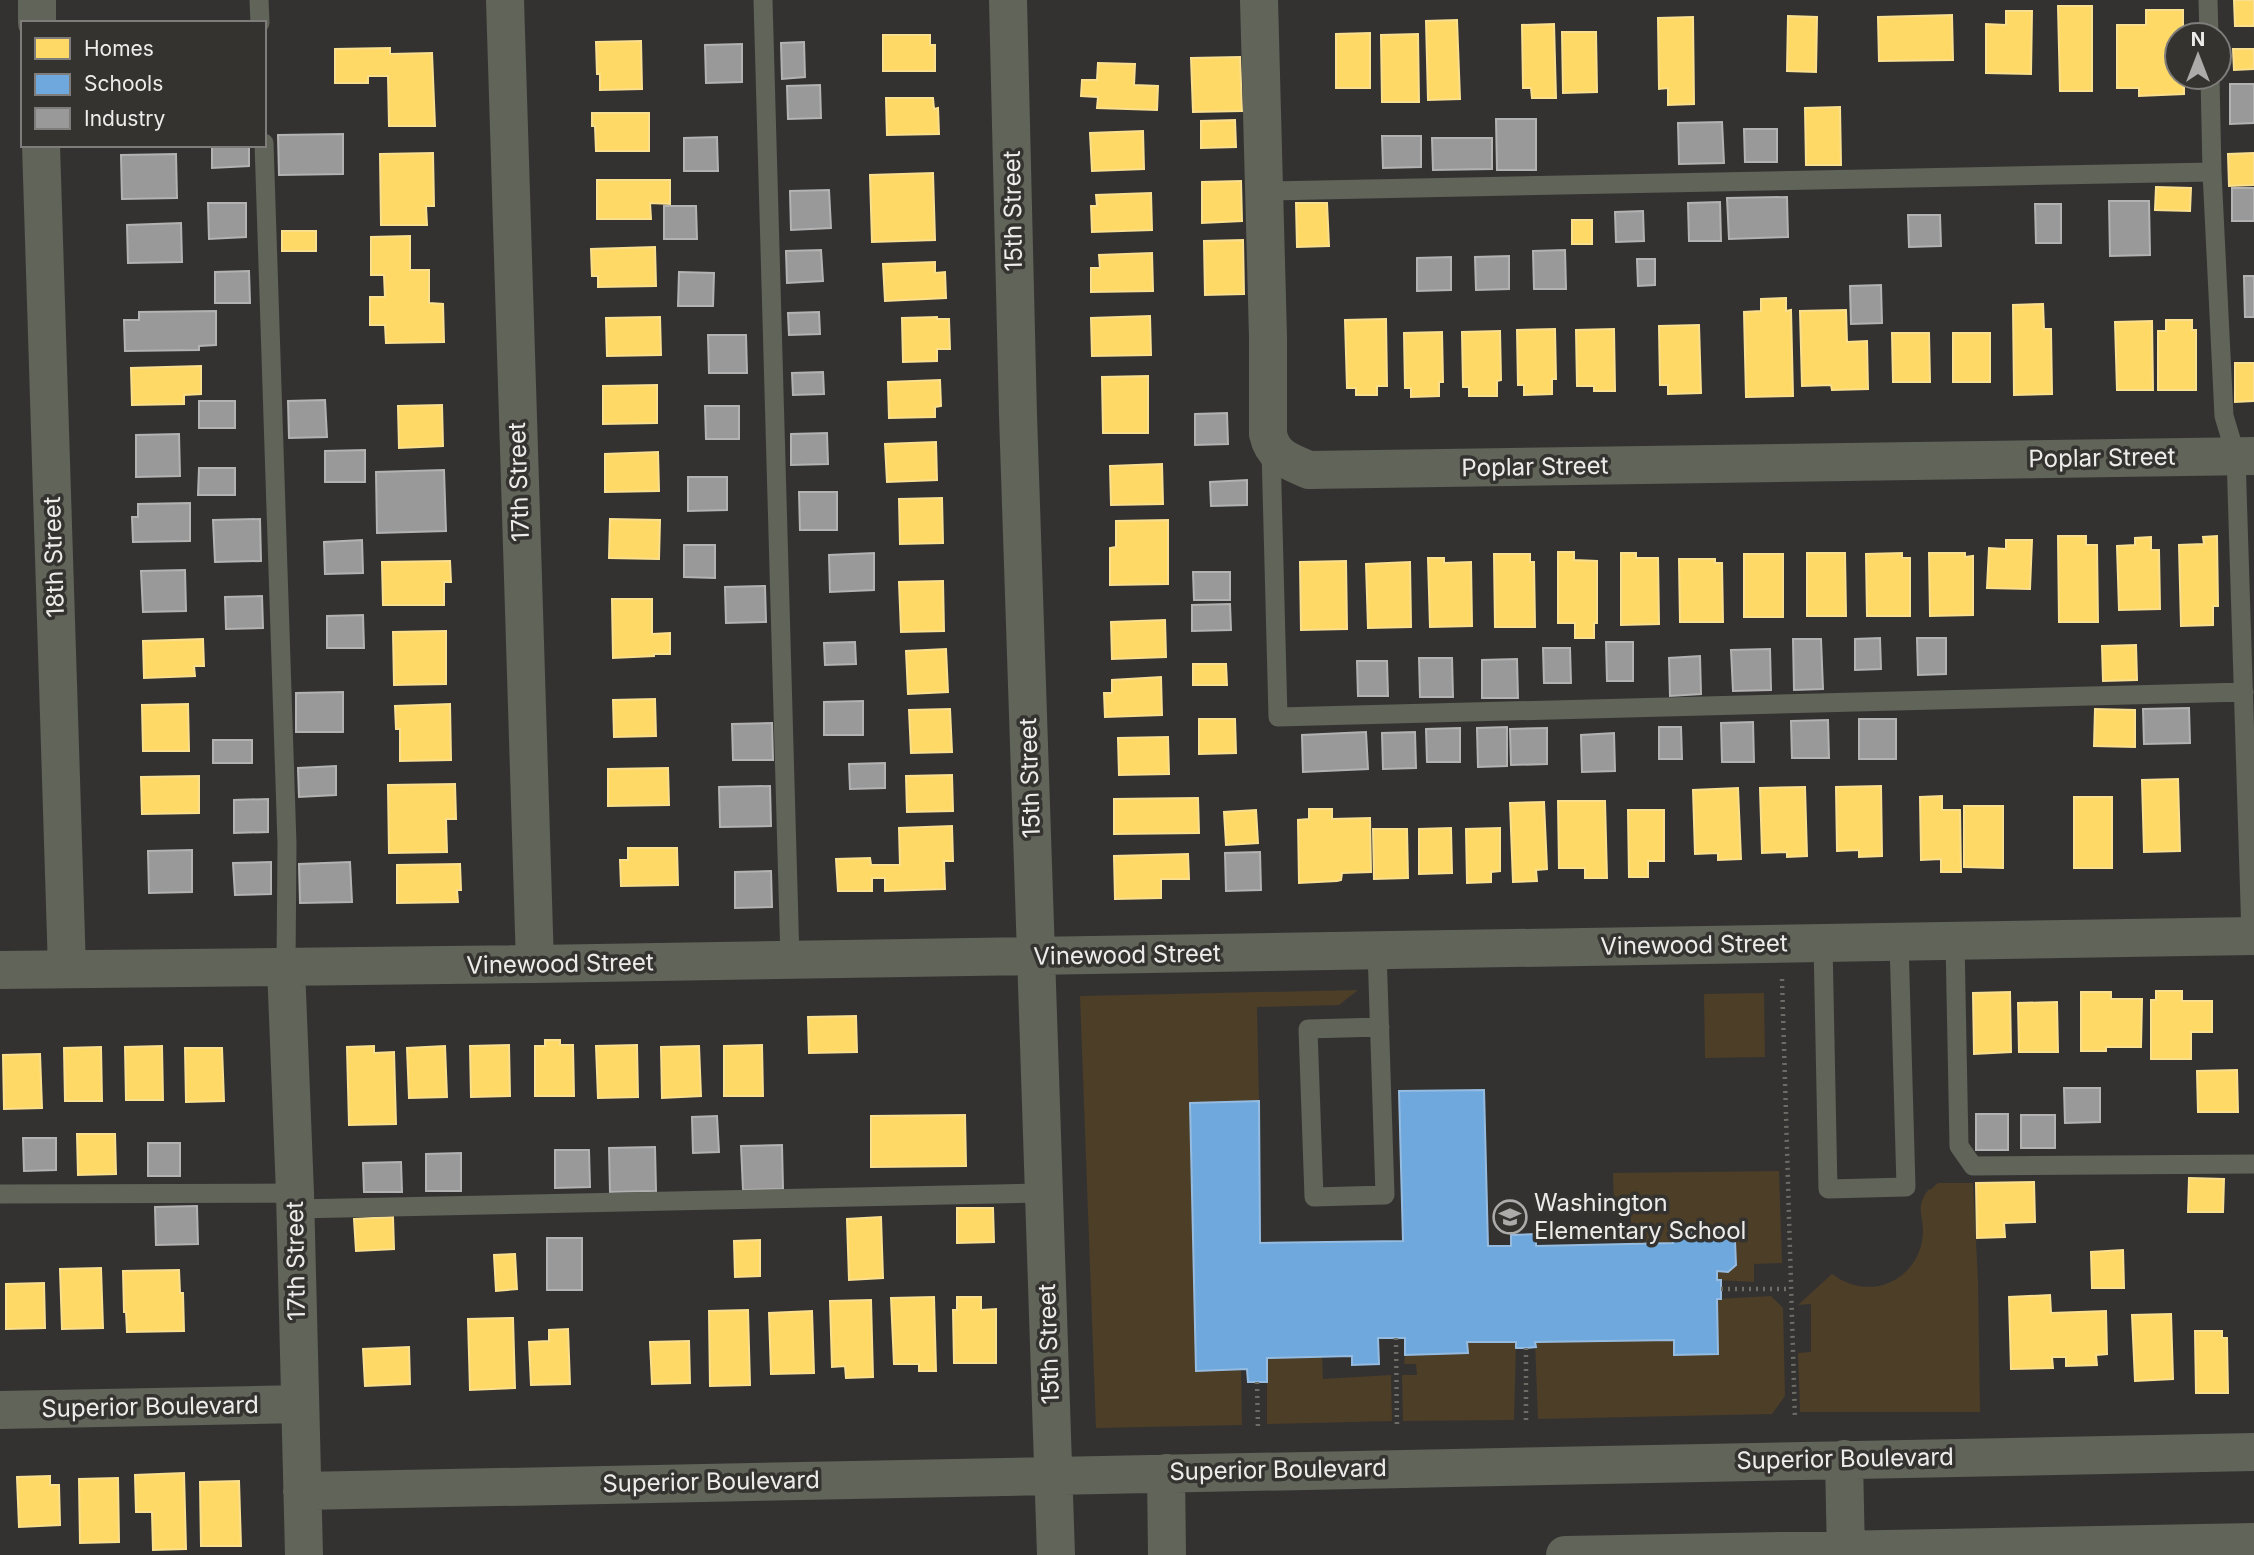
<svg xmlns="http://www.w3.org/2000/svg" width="2254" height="1555" font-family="Inter,sans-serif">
<rect width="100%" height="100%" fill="#333231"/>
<path fill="#4d3e28" d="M1358,990L1339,1005L1257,1007L1259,1101L1241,1369L1242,1425L1096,1428L1080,996Z
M1764,993L1765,1057L1705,1058L1704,994Z
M1779,1171L1782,1263L1754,1264V1282L1717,1280V1271L1728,1272L1735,1264V1241L1727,1232H1718L1716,1227H1673V1243L1631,1244V1215H1614L1613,1173Z
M1938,1183H1973L1978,1281L1980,1412H1800L1798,1353L1811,1352V1304L1798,1305L1832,1274C1846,1284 1861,1289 1879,1286C1905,1280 1923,1258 1923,1230C1922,1212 1916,1205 1929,1189L1930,1190Z
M1771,1296L1783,1308L1785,1396L1772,1414L1538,1419L1535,1342L1674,1340V1355L1718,1354L1717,1299Z
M1467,1342H1516L1514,1420L1403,1421L1402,1375H1417L1416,1364H1404L1405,1355L1467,1353Z
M1322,1357L1323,1379L1391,1375L1392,1421L1267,1424V1358Z"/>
<path fill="#ffd966" stroke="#fadf8e" stroke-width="2" d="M2234,0H2254V26H2235Z
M2058,6H2092V91H2060Z
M2146,10H2183V35H2177V77H2184V94L2139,96V88H2117V25H2146Z
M2006,11H2032L2031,74L1986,73V24L2006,25Z
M1952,15L1953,60L1879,61L1878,17Z
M1788,16L1817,17L1816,72L1787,71Z
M1693,17L1694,104L1668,105V88L1659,89L1658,18Z
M1457,20L1460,99L1428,100L1426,21Z
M1554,24L1556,98H1532L1531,88H1523L1522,25Z
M1562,32H1596L1597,92L1563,93Z
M1370,33V88H1336V34Z
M1418,34L1419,102H1382L1381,35Z
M883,35H930V45H935V71H883Z
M641,41L642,89L600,90V74H597L596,42Z
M390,48V54L432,53L435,126H389L388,76H368V83H335V49Z
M2233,49H2254V69L2234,70Z
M1240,57L1242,111L1193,112L1191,58Z
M1098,63L1135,64L1134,85L1158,86L1157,110L1097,108L1098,97L1081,96L1082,80H1097Z
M886,98H933L934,109L938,108L939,134L887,135Z
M1840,107L1841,165H1806L1805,108Z
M592,113H649V151H596L595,126H592Z
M1235,120L1236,147L1201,148V121Z
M1143,131L1144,169L1092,171L1090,133Z
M433,153L434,206H426L427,225H381L380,154Z
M2254,153V185L2229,186L2228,154Z
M933,173L935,240L872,242L870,175Z
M597,180H670V204L650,203L651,219H597Z
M1241,181L1242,221L1202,223V182Z
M2156,187L2191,188L2190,211L2155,210Z
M1151,193L1152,230L1092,232L1091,206H1097L1096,195Z
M1296,203H1327L1329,246L1297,247Z
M1572,220H1592V244H1572Z
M282,231H316V251H282Z
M410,236V270H429V303L443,304L444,342L386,343L385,325H370V297H385L384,275H371V237Z
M1243,240L1244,294L1205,295L1204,241Z
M655,247L656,286L598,287V276H592L591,249Z
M1152,253L1153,291L1091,292V268H1100L1099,255Z
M935,262V273L945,272L946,298L885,301L883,264Z
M1786,298V311L1791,310L1793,396L1746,397L1744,312L1761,311V299Z
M2043,304L2044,329H2051L2052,394L2014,395L2013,305Z
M1846,310L1847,342L1867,341L1868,389L1832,390L1831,385L1802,386L1800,311Z
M1150,316L1151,355L1092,356L1091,318Z
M660,317L661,355L607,356L606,318Z
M937,317V319H949L950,349H937V361L903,362L902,318Z
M1386,319L1387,386H1377V395H1356V388H1347L1345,320Z
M2166,320H2192V330H2196V390H2158V331H2166Z
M2152,321L2153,390H2117L2115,322Z
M1699,325L1701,393L1668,394V385H1660L1659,326Z
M1555,329L1556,379H1552V394L1524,395V385H1518L1517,330Z
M1614,329L1615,391H1594V386H1577L1576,330Z
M1500,331L1501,380L1497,381V396H1469V387H1463L1462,332Z
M1442,332L1443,382H1439V396L1411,397V388H1405L1404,333Z
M1892,333H1929L1930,382H1893Z
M1953,333H1990V382H1953Z
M2235,363H2254V401L2235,402Z
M201,366V394L184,395V404L132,405L131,368Z
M1148,376V433H1103L1102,377Z
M940,380L941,406L935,407V417L889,418L888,382Z
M657,385V423L603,424V386Z
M442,405L443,446L399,448L398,406Z
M936,442L937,480L887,482L885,444Z
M658,452L659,491L605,492V454Z
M1162,464L1163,504L1111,505L1110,466Z
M942,498L943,543L900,544L899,499Z
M610,519L660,520L659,559L609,558Z
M1168,520V584L1110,585V548L1116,547V521Z
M2058,536H2086V545H2097L2098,622H2059Z
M2217,536L2218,606H2213V625L2181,626L2179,545L2204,544L2203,537Z
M2151,537V550H2159L2160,609L2119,610L2117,546L2135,545V538Z
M2006,540H2032L2030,589L1987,588L1989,548L2006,549Z
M1558,552H1574V560L1597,561V623H1594V638H1575V623H1558Z
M1621,553H1636V558H1658L1659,624L1621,625Z
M1807,553H1845L1846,616H1807Z
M1902,553V558H1910V616H1867L1866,554Z
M1929,553H1965V557L1973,556V615L1930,616Z
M1494,554H1530V562H1534L1535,627H1495Z
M1744,554H1783V617H1744Z
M1428,558H1444V563L1471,562L1472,626L1430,627Z
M1679,559H1715V563H1722L1723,622H1680Z
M450,561L451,582H444V605H383L382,562Z
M1346,561L1347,629L1301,630L1300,562Z
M1410,562L1411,627L1368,628L1366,564Z
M943,581L944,631L901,632L899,582Z
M612,599H652V634L670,633V654H654V656L613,658Z
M1165,620L1166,657L1112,659L1111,622Z
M446,631V684L394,685L393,632Z
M203,639L204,666H194L195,676L144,678L143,641Z
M2136,645L2137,680L2103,681L2102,646Z
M946,649L948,692L908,694L906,651Z
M1193,664H1226L1227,685H1193Z
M1161,677L1162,715L1105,717L1104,693H1112V680Z
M655,699L656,736L614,737L613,700Z
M188,704L189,751H143L142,705Z
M450,704L451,760L400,761V729H396L395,706Z
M950,709L952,752L911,753L909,710Z
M2095,709L2135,710V747L2094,746Z
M1199,719H1235L1236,753L1199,754Z
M1168,737L1169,774L1119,775L1118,738Z
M668,768L669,805L608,806V769Z
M952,775L953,811L907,812L906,776Z
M199,776V813L142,814L141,777Z
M2178,779L2180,851L2144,852L2142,780Z
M455,784L456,819H446L447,852L389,853L388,785Z
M1881,786L1882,856L1859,857V850L1837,851L1836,787Z
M1805,787L1807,856L1787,857V852L1762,853L1760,788Z
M1738,788L1741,859L1718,860V853L1695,854L1693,790Z
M1942,796V810H1960L1961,872H1941V859L1921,860L1920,797Z
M2074,797H2112V868H2074Z
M1198,798L1199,833L1114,834V799Z
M1558,801H1605L1607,878H1585V868H1559Z
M1544,802L1547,869L1536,870L1537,881L1513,882L1510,803Z
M1964,806H2003V868L1964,867Z
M1309,809H1332V819L1370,818L1371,872L1342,873L1341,880L1337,881L1299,883L1298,820L1309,819Z
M1256,810L1258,843L1226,845L1224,812Z
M1628,810H1664V861H1648V877H1629Z
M952,826L953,861H944L945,889L885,891V878H872V891H838L836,859L870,858L871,865H900L899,828Z
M1451,828L1452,873L1419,874V829Z
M1500,828V871L1491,872V882L1467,883L1466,829Z
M1373,829H1407L1408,878L1374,879Z
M628,848H677L678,885L621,886L620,860H628Z
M1188,854L1189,879H1161V898L1115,899L1114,856Z
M460,864L461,890H457L458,902L397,903V865Z
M2156,991H2182V1001H2212V1032H2191V1059H2151V1000H2156Z
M2010,992L2011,1052L1974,1054L1973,993Z
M2081,992H2111V999H2142L2141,1047H2106V1051H2081Z
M2057,1002L2058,1052H2019L2018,1003Z
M856,1016L857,1052L809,1053L808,1017Z
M545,1040H560V1045H573L574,1096H535V1046H545Z
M509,1045L510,1096L471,1097L470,1046Z
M637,1045L638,1097L598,1098L596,1046Z
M762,1045L763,1096H724V1046Z
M162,1046L163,1100H126L125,1047Z
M374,1046V1053L394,1052L396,1124L349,1125L347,1047Z
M445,1046L447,1097L409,1098L407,1048Z
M699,1046L701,1096L662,1098L661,1047Z
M101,1047L102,1101H65L64,1048Z
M185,1048H222L224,1101L186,1102Z
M40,1054L42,1108L4,1109L3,1055Z
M2237,1070L2238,1112H2198L2197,1071Z
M965,1115L966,1166L871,1167V1116Z
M77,1134H115L116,1174L78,1175Z
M2189,1178L2224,1179L2223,1212H2188Z
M2034,1182L2035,1222L2004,1223L2005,1237L1977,1238L1976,1183Z
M957,1208H993L994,1242L957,1243Z
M393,1217L394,1249L356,1251L354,1219Z
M881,1217L883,1278L849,1280L847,1219Z
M760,1240V1276L735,1277L734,1241Z
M2123,1250L2124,1288H2092L2091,1252Z
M515,1254L517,1289L496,1291L494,1255Z
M101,1268L103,1328L62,1329L60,1269Z
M179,1270L180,1293H183L184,1331L127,1332L126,1312H124L123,1271Z
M44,1283L45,1328L6,1329V1284Z
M2050,1295L2051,1313L2106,1311L2107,1354L2096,1355L2097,1365L2066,1366V1357H2052L2053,1368L2011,1369L2009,1297Z
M934,1297L936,1371H919V1364H894L891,1298Z
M957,1297H981V1310L996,1309V1363H954L953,1310H957Z
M871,1300L873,1377L846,1378L845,1366L832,1367L830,1301Z
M748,1310L750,1385L710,1386L709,1311Z
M812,1311L814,1373L771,1374L769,1313Z
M2171,1314L2173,1379L2135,1381L2132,1315Z
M513,1318L515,1388L470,1390L468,1319Z
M568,1329L570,1384L531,1385L529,1342L549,1341V1330Z
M2195,1331H2222V1338H2227L2228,1393H2196Z
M689,1341L690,1383L652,1384L650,1342Z
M409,1347L410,1384L365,1386L363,1349Z
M184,1473L186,1549L153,1550L152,1512H136L135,1475Z
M50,1476V1485H59L60,1525L19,1527L17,1477Z
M118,1478L119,1542L80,1543L79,1479Z
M239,1481L241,1546H201L200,1482Z"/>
<path fill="#6fa8dc" stroke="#95bce0" stroke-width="2" d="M1484,1090L1488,1246H1511V1235L1536,1234V1246L1673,1243L1672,1227H1717L1718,1232H1727L1735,1241L1736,1265L1728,1272L1717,1271V1280H1721V1299H1717L1718,1354L1674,1355V1340L1535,1342L1536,1347L1526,1348H1516V1342H1467L1468,1353L1405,1355V1338H1378L1379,1364L1352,1365V1356L1267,1358V1382H1248L1247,1369L1196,1371L1190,1103L1259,1101L1260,1243L1403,1241L1399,1091Z"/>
<path fill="#999" stroke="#b2b2b2" stroke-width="2" d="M804,42L805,77L782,79L781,43Z
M742,44V82L706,83L705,45Z
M2230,84H2254V123L2230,124Z
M820,85L821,118L788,119L787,86Z
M1496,119H1536V170H1497Z
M1722,122L1724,163L1679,164L1678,123Z
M1744,129H1777V162H1745Z
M343,134V174L279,175L278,135Z
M1382,136H1421V167L1383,168Z
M717,137L718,171H684V138Z
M1432,138H1492V169L1433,170Z
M212,145H249V166L212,168Z
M176,154L177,198L122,199L121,155Z
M2232,188H2254V221H2232Z
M829,190L831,228L791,230L790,191Z
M1787,197L1788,237L1729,239L1727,198Z
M2109,201H2149L2150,255L2110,256Z
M1720,202L1721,241H1689L1688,203Z
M208,203H246V237L209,239Z
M2035,204H2061V243H2036Z
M664,206H696L697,239H664Z
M1643,211L1644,241L1616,242L1615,212Z
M1908,215H1940L1941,246L1909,247Z
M181,223L182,262L128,263L127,225Z
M821,250L823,281L787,283L786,251Z
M1565,250L1566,289H1534L1533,251Z
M1509,256V289L1476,290L1475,257Z
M1451,257V290L1417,291V258Z
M1637,259H1655V285L1638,286Z
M249,271L250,303H215V272Z
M679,272L714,273L713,306H678Z
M2244,276H2254V317H2245Z
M1881,285L1882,323L1851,324L1850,286Z
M216,311V345L199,346V350L125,351L124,320H139V312Z
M819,312L820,334L789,335L788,313Z
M708,335H746L747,373H709Z
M823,372L824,394L793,395L792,373Z
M325,400L327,437L289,438L288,401Z
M199,401H235V428H199Z
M705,406H739V439H706Z
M1227,413L1228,444L1195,445V414Z
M827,433L828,464L791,465V434Z
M179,434L180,476L136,477V435Z
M365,450V482H325V451Z
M199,468H235V495H198Z
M444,470L446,531L377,533L376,472Z
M688,477H727V510L688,511Z
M1247,480V505L1211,506L1210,482Z
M799,492H837V530H800Z
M190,503V541L133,542L132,517H138V504Z
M260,519L261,561L215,562L213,520Z
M362,540L363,573L325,574L324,542Z
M684,545H715V578L684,577Z
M874,553V590L830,592L829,555Z
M185,570L186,611L143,612L141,571Z
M1193,572H1230V600H1194Z
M765,586L766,622L726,623L725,587Z
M262,596L263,628L226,629L225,597Z
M1230,604L1231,630L1192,631V605Z
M363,615L364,648H327V616Z
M1880,638L1881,669L1855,670V639Z
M1917,638H1946V674L1918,675Z
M1793,639H1821L1823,689L1794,690Z
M855,642L856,664L825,665L824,643Z
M1606,642H1633V681H1607Z
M1543,648H1570L1571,683H1544Z
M1770,649L1771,690L1733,691L1731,650Z
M1700,656L1701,694L1670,696L1669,658Z
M1419,658H1452L1453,697H1420Z
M1517,659L1518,698H1482V660Z
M1357,661H1387L1388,696H1358Z
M343,692V732H296V693Z
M863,701V735H824V702Z
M2189,708L2190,743L2144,744L2143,709Z
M1859,719H1896V759H1859Z
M1828,720L1829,758H1792L1791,721Z
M1753,722L1754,762H1722L1721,723Z
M772,723L773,760H733L732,724Z
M1507,727V766L1478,767L1477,728Z
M1659,727H1681L1682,759H1659Z
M1460,728V762H1427L1426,729Z
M1547,728V764L1511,765L1510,729Z
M1366,732L1368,769L1303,772L1302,735Z
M1415,732L1416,768L1383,769L1382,733Z
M1614,733L1615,771L1582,772L1581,735Z
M213,740H252V763H213Z
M885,763V788L850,789L849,764Z
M336,766V795L299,797L298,768Z
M770,786L771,826L720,827L719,787Z
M268,799V832L234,833V800Z
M192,850V892L149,893L148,851Z
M1260,852L1261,890L1226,891L1225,853Z
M271,862V894L235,895L233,863Z
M350,862L352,902L300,903L299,864Z
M771,871L772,907L735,908V872Z
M2064,1088H2100V1122L2065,1123Z
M1976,1114H2008V1150H1976Z
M2021,1115H2055V1148H2021Z
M717,1116L719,1152L693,1153L692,1117Z
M23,1138H56V1170L24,1171Z
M148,1143H180V1176H148Z
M782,1145L783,1189L743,1190L741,1146Z
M655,1147L656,1191L610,1192L609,1148Z
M555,1150H589L590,1187L555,1188Z
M461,1153V1191H426V1154Z
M401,1162L402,1192H364L363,1163Z
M197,1206L198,1244L156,1245L155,1207Z
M547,1238H582V1290H547Z"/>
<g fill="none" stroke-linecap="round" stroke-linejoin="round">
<path stroke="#6b6d66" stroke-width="4.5" stroke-dasharray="2 5" stroke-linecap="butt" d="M1782,979L1795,1419
M1721,1289H1791
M1396,1338L1397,1428
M1526,1348V1425
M1257,1382L1258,1430"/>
<path stroke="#616459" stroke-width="19" d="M259,0L260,23
M763,0L790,960
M2208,0L2209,35
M264,143L287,844L286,967
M2212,172L2224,416L2236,456L2251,936
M1264,191L2212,172L2210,77
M1271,450L1278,717L2244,692
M1955,941L1959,1146L1973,1166L2254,1164
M1823,943L1828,1189L1906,1187L1899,942
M1377,950L1385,1195L1314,1197L1308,1029L1380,1027
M0,1194L295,1193
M295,1209L1044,1193"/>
<path stroke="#616459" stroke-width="38" d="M37,0V23
M505,0L535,964
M1008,0L1018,415L1056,1555
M1259,0L1268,337V434C1273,457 1288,461 1309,470L2254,456
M41,145L67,969
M286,967L295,1193L304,1555
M0,970L535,964L2254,936
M0,1410L300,1404
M1844,1459L1846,1555
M1166,1473L1167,1555
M302,1491L2254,1452
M1565,1555L2254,1542"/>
</g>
<defs>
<symbol id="school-ring" viewBox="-11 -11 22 22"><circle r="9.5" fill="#343330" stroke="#acabaa" stroke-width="1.5"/><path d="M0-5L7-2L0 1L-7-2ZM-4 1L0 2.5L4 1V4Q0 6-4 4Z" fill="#acabaa"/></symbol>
</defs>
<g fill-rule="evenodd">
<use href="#school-ring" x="1491" y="1198" width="38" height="38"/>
</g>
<g text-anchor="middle" stroke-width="7" stroke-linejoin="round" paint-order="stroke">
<g font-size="24" fill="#edeceb" stroke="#343330">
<text transform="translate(1013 211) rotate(-91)" y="8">15th Street</text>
<text transform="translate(2102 458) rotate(-1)" y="8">Poplar Street</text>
<text transform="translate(1535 467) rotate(-1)" y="8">Poplar Street</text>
<text transform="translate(519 482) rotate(-92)" y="8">17th Street</text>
<text transform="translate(54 557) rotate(-92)" y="8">18th Street</text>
<text transform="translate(1030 778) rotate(-92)" y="8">15th Street</text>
<text transform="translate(1694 945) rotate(-1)" y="8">Vinewood Street</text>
<text transform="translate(1127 955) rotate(-1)" y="8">Vinewood Street</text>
<text transform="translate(560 964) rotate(-1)" y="8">Vinewood Street</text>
<text transform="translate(296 1261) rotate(-91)" y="8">17th Street</text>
<text transform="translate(1049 1344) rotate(-92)" y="8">15th Street</text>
<text transform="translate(150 1407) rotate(-1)" y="8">Superior Boulevard</text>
<text transform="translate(1845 1459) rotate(-1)" y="8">Superior Boulevard</text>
<text transform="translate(1278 1470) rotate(-1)" y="8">Superior Boulevard</text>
<text transform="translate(711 1482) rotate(-1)" y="8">Superior Boulevard</text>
</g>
<g font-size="24" fill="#edeceb" stroke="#343330" text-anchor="start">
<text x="1534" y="1211">Washington<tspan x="1534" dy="28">Elementary School</tspan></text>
</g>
</g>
<rect x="21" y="21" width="245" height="126" fill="#343330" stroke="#7e7d7b" stroke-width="2"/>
<rect x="35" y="38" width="35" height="21" fill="#ffd966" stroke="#7e7d7b" stroke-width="2"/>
<text x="84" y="56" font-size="21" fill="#edeceb">Homes</text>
<rect x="35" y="74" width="35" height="21" fill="#6fa8dc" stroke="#7e7d7b" stroke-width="2"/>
<text x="84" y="91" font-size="21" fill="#edeceb">Schools</text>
<rect x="35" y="108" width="35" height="21" fill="#999999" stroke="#7e7d7b" stroke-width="2"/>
<text x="84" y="126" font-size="21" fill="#edeceb">Industry</text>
<g transform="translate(2198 56)"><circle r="33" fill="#343330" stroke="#7e7d7b" stroke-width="2"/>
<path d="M0-5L12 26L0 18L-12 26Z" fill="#acabaa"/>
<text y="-10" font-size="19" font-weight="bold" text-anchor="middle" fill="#edeceb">N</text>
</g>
</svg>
